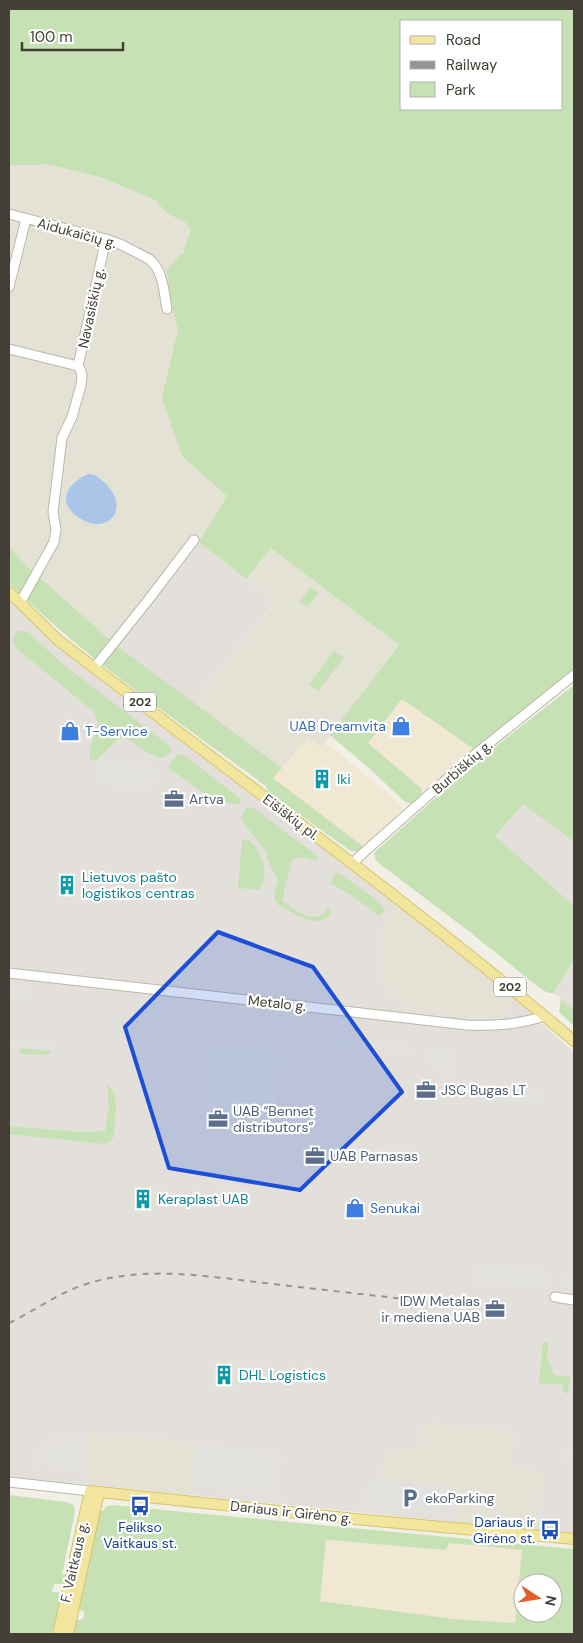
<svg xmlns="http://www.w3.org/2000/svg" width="583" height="1643" font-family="'DM Sans',sans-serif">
<rect width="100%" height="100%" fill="#f1efe6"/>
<path fill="#e4e1d5" d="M57,150L88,164L98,177L155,200L168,214L185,222L192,232L167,285L178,326V416L227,496L199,542L116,645L29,568L9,547V165H39Z
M271,548L399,645L321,748L308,738L282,768L194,703L275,603L246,579Z
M397,904L444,940L514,999L501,1020L400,1011L389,997L384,981L381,978L382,962L380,958L383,926Z
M431,1423L515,1432L543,1472L539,1531L455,1522L458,1488L382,1480L385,1454L422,1424H430Z
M89,1432L186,1442L196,1447L191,1495L84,1484Z"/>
<path fill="#f1e8d3" d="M402,699L475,750L425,793L368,743Z
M308,738L321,747L325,742L393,798L404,809V811L364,847L273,778Z
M328,1540L446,1550L448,1543L522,1550L515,1623L453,1619L320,1601L326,1541Z"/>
<path fill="#e3e0db" d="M199,542L275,602L194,703L116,645Z
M9,599L46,635L71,658L397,904L386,921V927L383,926L380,958L382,962L381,978L384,981L389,997L402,999L401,1011L501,1020L514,999L574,1052V1533L539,1531L543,1472L511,1468L515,1432L431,1423L430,1424H422L418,1449L395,1447L394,1455L385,1454L382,1480L458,1488L455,1522L191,1495L196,1447L185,1446V1442L89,1432L84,1484L9,1477Z
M523,803L574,842V906L494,837Z
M574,959V1010L554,993Z"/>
<path fill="#c6e1b3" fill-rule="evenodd" d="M9,9H574V672L475,750L402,699L368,743L422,789V795L412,804L404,801L370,769L330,735L399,645L271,548L246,579L199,542L227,496L182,456L162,398L178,330L167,285L169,282L166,270L183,253L191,230L185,222L168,214L155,200L97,176L42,163L39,165H9ZM402,21H562V109H402Z
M9,547L29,568L116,645L282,768L273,778L364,847L359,851H351L269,793L266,786C178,721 87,660 9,583Z
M311,587L319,593L307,607L299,601Z
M19,631H24L29,633L65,666L170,746L171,752C159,768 139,744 127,739C125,739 121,738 119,738L98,759L94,761L90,759C85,741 105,731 94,712L16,648L13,642L14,635Z
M334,651L344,658L318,691L309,684Z
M574,685V842L523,804L495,836L574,906V959L554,993H549L542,990L471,933L376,861L374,853L476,762Z
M178,754L185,756L241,799L240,802L238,804C214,806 188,781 169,768L170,764Z
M252,807L255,809L319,857L318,859L313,860L303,857L292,859C288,873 286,887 282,901C294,909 318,928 328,908L331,912L330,916L321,921L307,920L278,905L275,900L274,893L278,881L276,876L271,868L265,850L242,821L241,817L245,809Z
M245,839C262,843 270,878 259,890L239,888L238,886L242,841Z
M336,873L341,874L380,903L385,910L379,916L351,895L330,883Z
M561,999L574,1010V1026L559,1012Z
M21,1048L50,1051V1054L47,1055L20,1054Z
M107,1085L109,1086L113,1090L116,1103L114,1136L110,1142L105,1144L9,1134V1126L80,1132L105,1131L109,1106Z
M543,1342L549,1343L547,1358L554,1375L570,1377L568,1394L563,1391V1385L539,1383Z
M9,1495L66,1502L74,1505L75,1512L62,1574L66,1575L65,1582L62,1584H54L52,1592H58L62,1597L54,1630H52L51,1634H9Z
M111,1505L574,1549V1634H73L76,1621L83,1619L85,1612L80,1610L78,1606L99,1511H103L106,1507ZM328,1540L446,1550L449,1543L522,1550L515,1623L453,1619L320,1601L326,1541ZM523,1583H553V1613H523Z"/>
<path fill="#e2e1de" d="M98,759L155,766L152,790L95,783Z
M9,984L28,987L27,1000L9,998Z
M334,1038L411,1046L410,1052L333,1044Z
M9,1039L51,1044L50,1051L9,1046Z
M212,1043L282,1050L275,1115L205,1108Z
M427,1048L456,1053L453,1079H447L436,1064L422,1062L423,1057L427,1052Z
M488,1086L541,1091L539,1104L487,1099Z
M473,1263L553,1272L551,1289L471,1281Z
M562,1273L574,1274V1289L560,1288Z
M574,1423V1461H564Z
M54,1434L88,1438L84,1473L49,1469Z
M39,1442H44L41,1471H36Z
M197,1444L282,1453L278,1494L193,1487Z
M369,1480L458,1489L453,1516L361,1508Z"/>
<path fill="#a9c5e7" d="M89,474C96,474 100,479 105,483C133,510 105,540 74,514C56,498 72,480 89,474Z"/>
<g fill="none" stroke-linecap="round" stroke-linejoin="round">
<defs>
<path id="minor" d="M9,214L106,239L122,245L149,259C163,269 164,293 167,309
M9,287L26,219
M9,349L78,366L106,239
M20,603L54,542L56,530L53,512L62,438L72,417L81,385L82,376L81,371L78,366
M94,668L149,599L194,540
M353,863L362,854L473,756L574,675
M9,973L467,1025C494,1026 518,1025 544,1016
M555,1297L574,1300
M9,1482L90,1491"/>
<path id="major" d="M9,592L58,640C230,773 408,900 574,1041
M58,1634L90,1491L355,1519L574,1539
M68,1634L99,1492"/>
</defs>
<use href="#minor" stroke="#bbb7aa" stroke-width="11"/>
<use href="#major" stroke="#d5c46f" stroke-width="12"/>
<use href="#minor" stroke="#fff" stroke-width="9"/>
<use href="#major" stroke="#f2e59d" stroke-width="10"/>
<path stroke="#949494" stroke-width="2" stroke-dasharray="6 6" stroke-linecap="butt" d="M9,1323C34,1311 57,1294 83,1285C143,1265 204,1276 265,1283C314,1289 363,1294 412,1300"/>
</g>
<path fill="#1d4ed8" fill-opacity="0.2" stroke="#1d4ed8" stroke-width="4" stroke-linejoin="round" d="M218,932L313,967L402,1092L300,1190L169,1168L125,1027Z"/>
<defs>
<symbol id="shop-bare" viewBox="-9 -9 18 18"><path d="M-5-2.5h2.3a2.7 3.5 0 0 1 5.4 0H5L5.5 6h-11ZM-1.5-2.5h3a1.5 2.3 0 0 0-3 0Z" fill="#3f7fe0" stroke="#fff" stroke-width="2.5" paint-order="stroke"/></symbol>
<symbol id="building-bare" viewBox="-9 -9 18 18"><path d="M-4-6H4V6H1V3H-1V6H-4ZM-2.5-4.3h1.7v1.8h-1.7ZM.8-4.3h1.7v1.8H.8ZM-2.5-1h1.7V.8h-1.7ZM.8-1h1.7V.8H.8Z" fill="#0f9aa8" stroke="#fff" stroke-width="2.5" paint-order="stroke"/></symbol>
<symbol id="office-bare" viewBox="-9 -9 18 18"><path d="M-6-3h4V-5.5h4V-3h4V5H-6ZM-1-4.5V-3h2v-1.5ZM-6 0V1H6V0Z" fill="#5c6f8a" stroke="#fff" stroke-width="2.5" paint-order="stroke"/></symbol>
<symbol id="parking-bare" viewBox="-9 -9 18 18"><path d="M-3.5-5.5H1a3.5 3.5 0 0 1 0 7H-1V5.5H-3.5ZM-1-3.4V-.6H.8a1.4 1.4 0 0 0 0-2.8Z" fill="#5c6f8a" stroke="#fff" stroke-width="2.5" paint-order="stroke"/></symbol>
<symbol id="bus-bare" viewBox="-9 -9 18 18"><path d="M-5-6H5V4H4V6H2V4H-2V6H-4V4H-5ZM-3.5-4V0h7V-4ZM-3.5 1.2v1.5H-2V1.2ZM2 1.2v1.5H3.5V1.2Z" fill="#1a4fb4" stroke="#fff" stroke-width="2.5" paint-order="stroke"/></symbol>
</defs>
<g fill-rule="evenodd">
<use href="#shop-bare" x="387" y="712" width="28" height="28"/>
<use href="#shop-bare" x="56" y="717" width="28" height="28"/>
<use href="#building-bare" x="308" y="765" width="28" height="28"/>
<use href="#office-bare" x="160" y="785" width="28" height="28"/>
<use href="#building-bare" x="53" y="871" width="28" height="28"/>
<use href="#office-bare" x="412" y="1076" width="28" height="28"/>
<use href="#office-bare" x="204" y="1105" width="28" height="28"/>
<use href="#office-bare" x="301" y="1142" width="28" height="28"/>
<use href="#building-bare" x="129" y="1185" width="28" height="28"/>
<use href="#shop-bare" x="341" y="1194" width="28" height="28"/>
<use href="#office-bare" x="481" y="1295" width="28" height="28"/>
<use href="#building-bare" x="210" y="1361" width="28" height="28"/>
<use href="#parking-bare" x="396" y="1484" width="28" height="28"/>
<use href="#bus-bare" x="126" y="1492" width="28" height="28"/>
<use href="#bus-bare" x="536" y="1516" width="28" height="28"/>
</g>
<g text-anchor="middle" stroke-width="4.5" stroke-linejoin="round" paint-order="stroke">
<g fill="#fff" stroke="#7b7972" stroke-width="1">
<rect x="124" y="692.5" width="32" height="19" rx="4"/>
<rect x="494" y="977.5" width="32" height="19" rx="4"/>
</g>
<g font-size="12" font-weight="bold" fill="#433f36">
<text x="140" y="706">202</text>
<text x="510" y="991">202</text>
</g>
<g font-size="14" fill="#433f36" stroke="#fff">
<text transform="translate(77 233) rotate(15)" y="5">Aidukaičių g.</text>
<text transform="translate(91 308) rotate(-78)" y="5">Navasiškių g.</text>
<text transform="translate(462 767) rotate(-41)" y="5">Burbiškių g.</text>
<text transform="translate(291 817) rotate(37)" y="5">Eišiškių pl.</text>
<text transform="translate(277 1003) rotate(6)" y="5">Metalo g.</text>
<text transform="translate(291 1512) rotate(6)" y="5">Dariaus ir Girėno g.</text>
<text transform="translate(74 1562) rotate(-77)" y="5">F. Vaitkaus g.</text>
</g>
<g font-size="14" fill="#366cbe" stroke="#fff" text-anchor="start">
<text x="386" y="731" text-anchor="end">UAB Dreamvita</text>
<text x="85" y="736">T-Service</text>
<text x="370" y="1213">Senukai</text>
</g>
<g font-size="14" fill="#0d838f" stroke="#fff" text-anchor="start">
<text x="337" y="784">Iki</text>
<text x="82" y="882">Lietuvos pašto<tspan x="82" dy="16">logistikos centras</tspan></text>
<text x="158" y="1204">Keraplast UAB</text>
<text x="239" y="1380">DHL Logistics</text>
</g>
<g font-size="14" fill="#4e5e75" stroke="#fff" text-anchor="start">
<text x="189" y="804">Artva</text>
<text x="441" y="1095">JSC Bugas LT</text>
<text x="233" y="1116">UAB “Bennet<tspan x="233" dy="16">distributors”</tspan></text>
<text x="330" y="1161">UAB Parnasas</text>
<text x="480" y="1306" text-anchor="end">IDW Metalas<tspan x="480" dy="16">ir mediena UAB</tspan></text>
<text x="425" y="1503">ekoParking</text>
</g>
<g font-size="14" fill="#164399" stroke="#fff" text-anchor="end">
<text x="535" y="1527">Dariaus ir<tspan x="535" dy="16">Girėno st.</tspan></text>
<text x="140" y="1532" text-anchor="middle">Felikso<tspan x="140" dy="16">Vaitkaus st.</tspan></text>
</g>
</g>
<rect width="583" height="1643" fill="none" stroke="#433f36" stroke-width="20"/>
<rect x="400" y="20" width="162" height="90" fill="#ffffff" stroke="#b4b2af"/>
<rect x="410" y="36" width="25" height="8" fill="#f2e59d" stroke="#b4b2af"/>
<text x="446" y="45" font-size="15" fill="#433f36">Road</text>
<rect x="410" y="61" width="25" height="8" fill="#949494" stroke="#b4b2af"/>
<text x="446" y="70" font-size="15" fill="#433f36">Railway</text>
<rect x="410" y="82" width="25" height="15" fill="#c6e1b3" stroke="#b4b2af"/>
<text x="446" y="95" font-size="15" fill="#433f36">Park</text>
<g transform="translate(538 1598) rotate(102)"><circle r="24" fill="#ffffff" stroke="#b4b2af"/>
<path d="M0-4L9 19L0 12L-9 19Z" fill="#e15f2d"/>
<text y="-8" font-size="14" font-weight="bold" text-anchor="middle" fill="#433f36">N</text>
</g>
<path d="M22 42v8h101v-8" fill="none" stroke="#433f36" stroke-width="2.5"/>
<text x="30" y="42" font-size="15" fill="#433f36" stroke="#ffffff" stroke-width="4" paint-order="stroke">100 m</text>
</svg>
